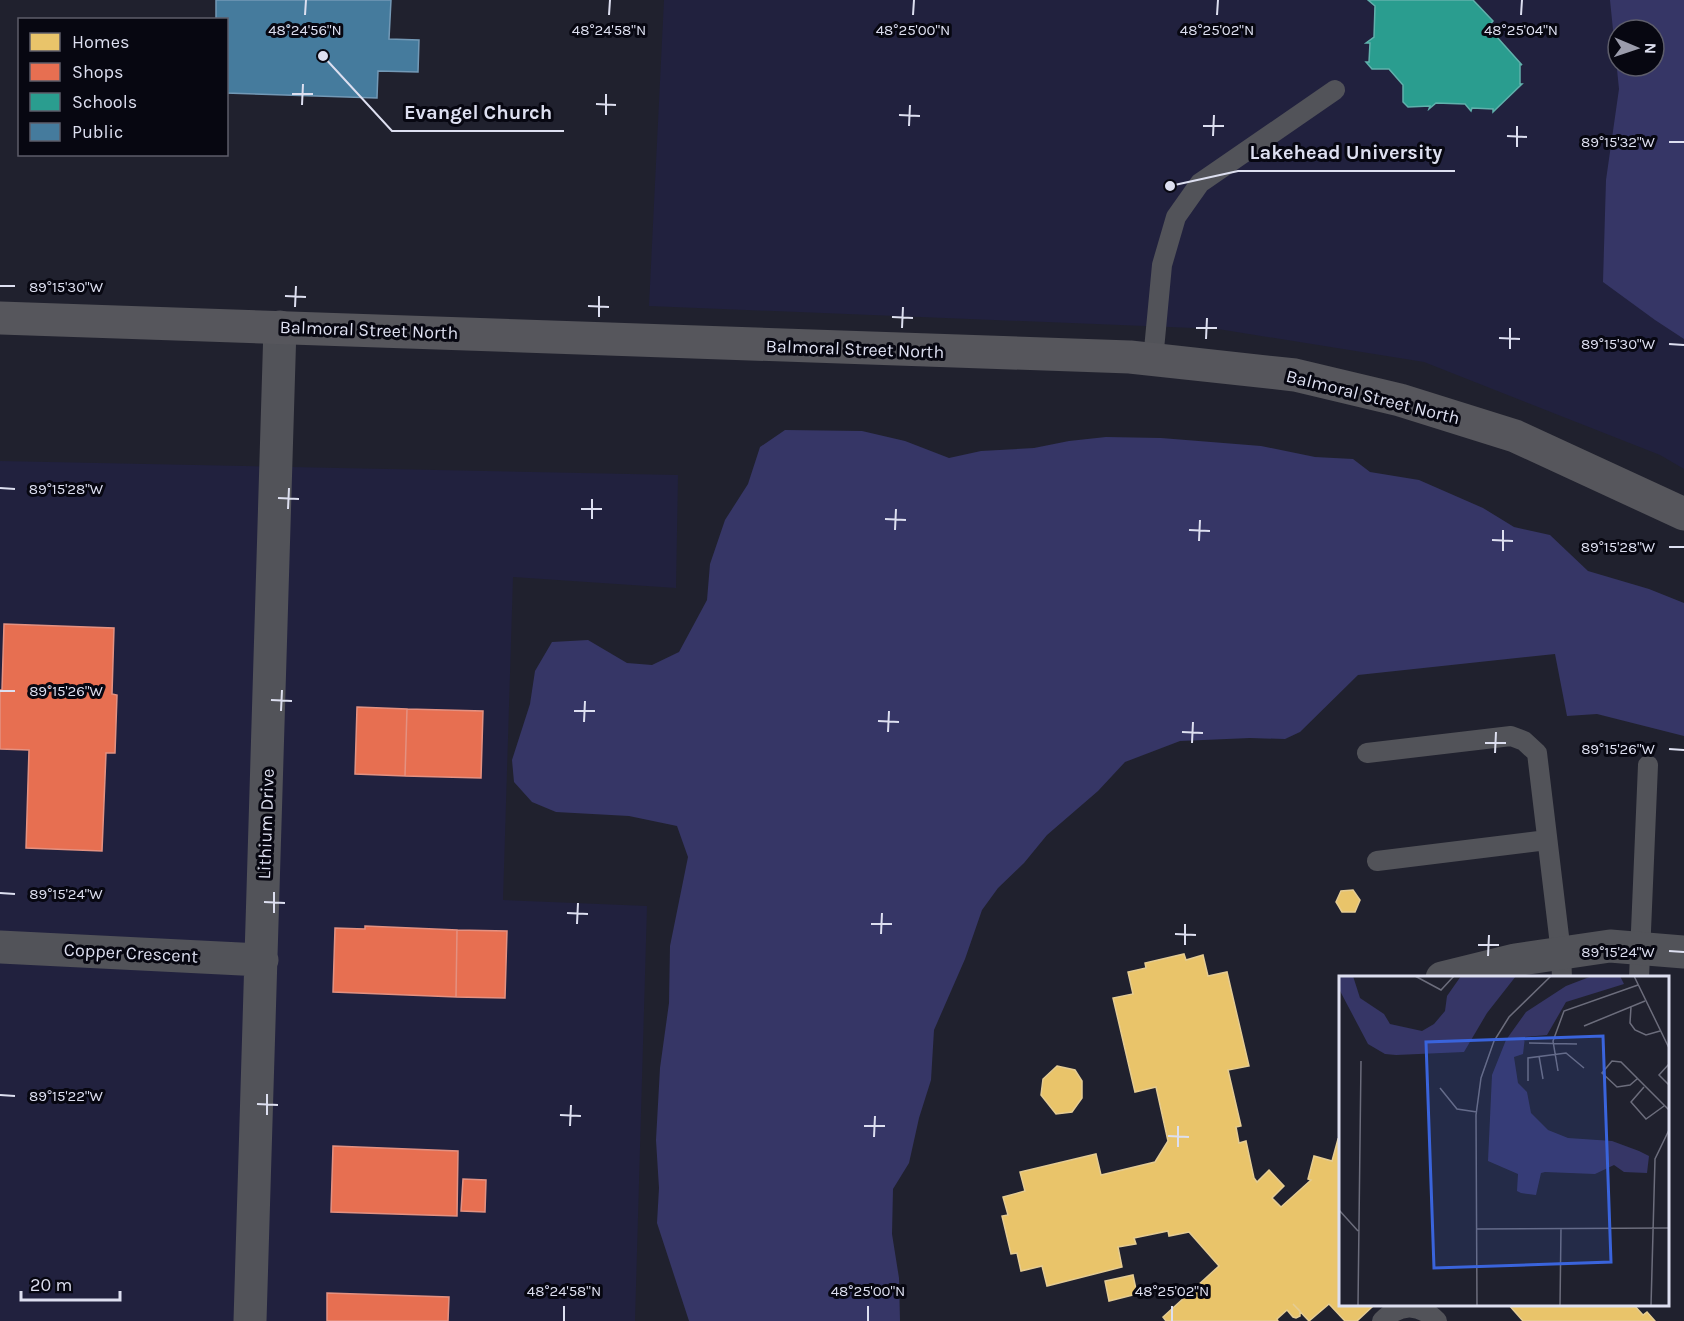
<svg xmlns="http://www.w3.org/2000/svg" width="1684" height="1321" font-family="Karla,sans-serif">
<rect width="100%" height="100%" fill="#20212e"/>
<path fill="#21213e" fill-rule="evenodd" d="M664,0H1684V469L1660,455L1424,362L1218,329L649,306ZM1618,30H1654V66H1618Z
M0,461L678,475L676,588L513,577L503,900L647,906L635,1321H0Z"/>
<path fill="#363666" fill-rule="evenodd" d="M1610,0H1684V339L1655,320L1603,282L1606,180L1619,89ZM1618,30H1654V66H1618Z
M785,430L862,431L905,441L949,458L981,451L1034,448L1069,441L1106,437L1161,438L1261,446L1315,457L1353,459L1370,472L1419,480L1483,508L1514,527L1550,535L1588,571L1649,589L1684,603V736L1597,714L1567,716L1555,654L1358,675L1300,732L1285,739L1250,738L1180,741L1125,762L1098,791L1047,835L1024,863L998,888L982,910L965,959L934,1030L931,1080L919,1118L909,1163L893,1189L892,1234L899,1278L900,1321H689L657,1223L659,1188L656,1140L660,1068L669,1003L670,946L688,857L677,826L629,816L556,812L532,802L514,782L512,760L530,704L535,671L552,642L588,640L627,663L652,665L679,652L707,600L710,564L725,520L748,484L760,447Z"/>
<path fill="#e9c46a" stroke="#e5cc92" stroke-width="1.5" d="M1353,890L1360,900L1355,912H1342L1336,902L1341,891Z
M1184,954L1186,960L1203,955L1208,976L1227,972L1249,1066L1228,1070L1241,1126L1236,1127L1239,1143L1246,1141L1254,1178L1257,1182L1269,1170L1284,1186L1272,1198L1281,1207L1311,1180L1308,1179L1314,1156L1332,1161L1338,1139L1340,1140V1304H1369L1372,1307L1357,1321H1345L1329,1304L1309,1321L1293,1304L1300,1311V1316L1296,1318L1293,1317L1287,1310L1277,1319L1278,1321H1166L1163,1317L1219,1266L1189,1232L1169,1236L1168,1231L1134,1238L1136,1244L1118,1247L1122,1267L1047,1286L1042,1266L1021,1271L1017,1253L1011,1254L1002,1216L1008,1215L1003,1197L1025,1191L1020,1172L1096,1154L1101,1175L1155,1162L1168,1141L1156,1087L1135,1092L1113,998L1133,994L1128,972L1146,968L1145,963Z
M1057,1066L1075,1070L1082,1081V1098L1072,1112L1056,1114L1041,1095L1043,1079Z
M1133,1275L1137,1294L1109,1301L1105,1281Z
M1508,1304H1633L1643,1315L1647,1312L1655,1321H1523Z"/>
<path fill="#e76f51" stroke="#e49181" stroke-width="1.5" d="M4,624L114,628L112,694L117,695L115,753H106L102,851L26,848L29,750L0,749V690H2Z
M357,707L407,709L405,776L355,774Z
M407,709L483,711L481,778L405,776Z
M365,926L457,930L456,997L333,992L335,928L365,929Z
M457,930L507,931L505,998L456,997Z
M333,1146L458,1151L457,1216L331,1212Z
M463,1179L486,1180L485,1212L461,1211Z
M327,1293L449,1297L448,1321H327Z"/>
<path fill="#2a9d8f" stroke="#60b1ac" stroke-width="1.5" d="M1368,0H1473L1493,21L1488,27L1522,65L1520,64V84H1522L1493,112V109L1472,108L1471,111L1465,104L1436,103L1429,109L1430,106L1408,107L1403,102V85L1389,69H1372L1366,62H1369L1370,43H1366L1374,37L1375,6Z"/>
<path fill="#457b9d" stroke="#7399b6" stroke-width="1.5" d="M216,0H391L389,39L419,40L418,72L378,71L377,98L226,93V20H216Z"/>
<g fill="none" stroke-linecap="round" stroke-linejoin="round">
<path stroke="#525359" stroke-width="20" d="M1153,360L1162,265L1176,217L1200,183L1335,90
M1367,753L1511,736L1524,741L1537,753L1561,953L1562,978
M1377,861L1547,840
M1639,978L1648,765
M1382,1321C1400,1303 1419,1303 1437,1321"/>
<path stroke="#525359" stroke-width="33" d="M0,947L262,960
M1442,978L1515,960L1610,946L1684,952
M250,1321L280,327"/>
<path stroke="#56565c" stroke-width="33" d="M0,318L1130,357L1295,375L1400,400L1515,436L1684,514"/>
</g>
<path fill="none" stroke="#dddff0" stroke-width="2" d="M305,15L306,0M609,15L610,0M913,15L914,0M1217,15L1218,0M1521,15L1522,0M292,94H313M596,104L616,105M302,105L303,84M606,115V94M899,115L920,116M909,126L910,105M1203,126H1224M1213,136L1214,115M1507,136L1527,137M1669,142H1684M1517,147V126M0,286H15M285,296L306,297M588,306L609,307M295,307L296,286M599,317V296M892,317L913,318M902,328L903,307M1196,328H1217M1499,338L1520,339M1206,339L1207,318M1669,344L1684,345M1510,349V328M0,488L15,489M278,498L299,499M288,509L289,488M581,509H602M592,519V499M885,519L906,520M895,530L896,509M1189,530L1210,531M1492,540L1513,541M1199,541L1200,520M1669,547H1684M1503,551V530M0,691H15M271,700L292,701M281,711L282,690M574,711H595M878,721L899,722M584,722L585,701M888,732L889,711M1182,732L1203,733M1192,743L1193,722M1485,743H1506M1669,749L1684,750M1495,753L1496,732M0,893L15,894M264,902L285,903M274,913V892M567,913L588,914M577,924L578,903M871,924H892M881,934L882,913M1175,934L1196,935M1185,945V924M1478,945H1499M1669,951L1684,952M1488,956L1489,935M0,1095L15,1096M257,1104L278,1105M267,1115V1094M560,1115L581,1116M570,1126L571,1105M864,1126H885M1168,1136L1189,1137M874,1137L875,1116M1178,1147V1126M564,1321V1306M868,1321V1306M1172,1321V1306"/>
<g text-anchor="middle" stroke-width="6" stroke-linejoin="round" paint-order="stroke">
<g font-size="18" fill="#dddff0" stroke="#070711">
<text transform="translate(369 330) rotate(2)" y="6">Balmoral Street North</text>
<text transform="translate(855 349) rotate(2)" y="6">Balmoral Street North</text>
<text transform="translate(1373 397) rotate(14)" y="6">Balmoral Street North</text>
<text transform="translate(266 824) rotate(-88)" y="6">Lithium Drive</text>
<text transform="translate(131 953) rotate(3)" y="6">Copper Crescent</text>
</g>
</g>
<g transform="translate(1339 976)">
<rect width="330" height="330" fill="#20212e"/>
<path d="M0,0H14L21,22L45,38L51,48L83,55L95,48L106,35L108,20L122,0H177L148,37L125,76L57,79L46,78L29,68L0,13ZM253,0H281L285,8L227,26L208,59L186,61L184,78L175,81L179,107L188,116L192,137L209,154L229,162L273,165L300,175L310,180L308,197L285,196L275,189L256,198L206,196L202,197L197,219L182,217L178,215L179,198L149,185L153,99L167,64L187,36L227,10Z" fill="#363666"/>
<path fill="none" stroke="#6c6d7c" stroke-width="1.5" d="M76,0L102,14L115,0M295,0L330,72M292,31L291,47L296,54L307,59L321,55M245,50L306,25M190,67L238,68M200,80L204,103M330,88L320,99L330,109M219,95L214,65L225,35L299,9M298,103L291,109L278,111L263,97L273,85L282,86L330,134M189,105V82L227,77L245,92M305,111L292,126L307,143L325,130M101,112L118,133L138,136M0,234L19,255M137,253L330,252M19,330L22,85M138,330L137,139L142,102L155,65L170,41L212,0M221,330L222,252M312,330L316,183L330,154"/>
<path fill="#3a64dc" fill-opacity="0.15" stroke="#3a64dc" stroke-width="3" d="M264,60L272,286L95,292L87,66Z"/>
<rect width="330" height="330" fill="none" stroke="#dddff0" stroke-width="3"/>
</g>
<g font-size="15" text-anchor="middle" fill="#dddff0" stroke="#070711" stroke-width="6" stroke-linejoin="round" paint-order="stroke">
<text x="305" y="35">48°24'56"N</text>
<text x="609" y="35">48°24'58"N</text>
<text x="913" y="35">48°25'00"N</text>
<text x="1217" y="35">48°25'02"N</text>
<text x="1521" y="35">48°25'04"N</text>
<text x="1618" y="147">89°15'32"W</text>
<text x="66" y="292">89°15'30"W</text>
<text x="1618" y="349">89°15'30"W</text>
<text x="66" y="494">89°15'28"W</text>
<text x="1618" y="552">89°15'28"W</text>
<text x="66" y="696">89°15'26"W</text>
<text x="1618" y="754">89°15'26"W</text>
<text x="66" y="899">89°15'24"W</text>
<text x="1618" y="957">89°15'24"W</text>
<text x="66" y="1101">89°15'22"W</text>
<text x="564" y="1296">48°24'58"N</text>
<text x="868" y="1296">48°25'00"N</text>
<text x="1172" y="1296">48°25'02"N</text>
</g>
<path fill="none" stroke="#dddff0" stroke-width="2" d="M323 56L392 131H564M1170 186L1238 171H1455"/>
<g fill="#dddff0" stroke="#070711" stroke-width="2">
<circle cx="323" cy="56" r="6"/>
<circle cx="1170" cy="186" r="6"/>
</g>
<g font-size="20" text-anchor="middle" font-weight="bold" fill="#dddff0" stroke="#070711" stroke-width="6" stroke-linejoin="round" paint-order="stroke">
<text x="478" y="119">Evangel Church</text>
<text x="1346" y="159">Lakehead University</text>
</g>
<rect x="18" y="18" width="210" height="138" fill="#070711" stroke="#5d5d6a" stroke-width="1.5"/>
<rect x="30" y="33" width="30" height="18" fill="#e9c46a" stroke="#5d5d6a" stroke-width="1.5"/>
<text x="72" y="48" font-size="18" fill="#dddff0">Homes</text>
<rect x="30" y="63" width="30" height="18" fill="#e76f51" stroke="#5d5d6a" stroke-width="1.5"/>
<text x="72" y="78" font-size="18" fill="#dddff0">Shops</text>
<rect x="30" y="93" width="30" height="18" fill="#2a9d8f" stroke="#5d5d6a" stroke-width="1.5"/>
<text x="72" y="108" font-size="18" fill="#dddff0">Schools</text>
<rect x="30" y="123" width="30" height="18" fill="#457b9d" stroke="#5d5d6a" stroke-width="1.5"/>
<text x="72" y="138" font-size="18" fill="#dddff0">Public</text>
<g transform="translate(1636 48) rotate(92)"><circle r="28" fill="#070711" stroke="#5d5d6a" stroke-width="1.5"/>
<path d="M0-4.5L10 22L0 15L-10 22Z" fill="#9b9cac"/>
<text y="-9" font-size="16" font-weight="bold" text-anchor="middle" fill="#dddff0">N</text>
</g>
<path d="M21 1291v9h99v-9" fill="none" stroke="#dddff0" stroke-width="3"/>
<text x="30" y="1291" font-size="18" fill="#dddff0" stroke="#070711" stroke-width="4.5" paint-order="stroke">20 m</text>
</svg>
